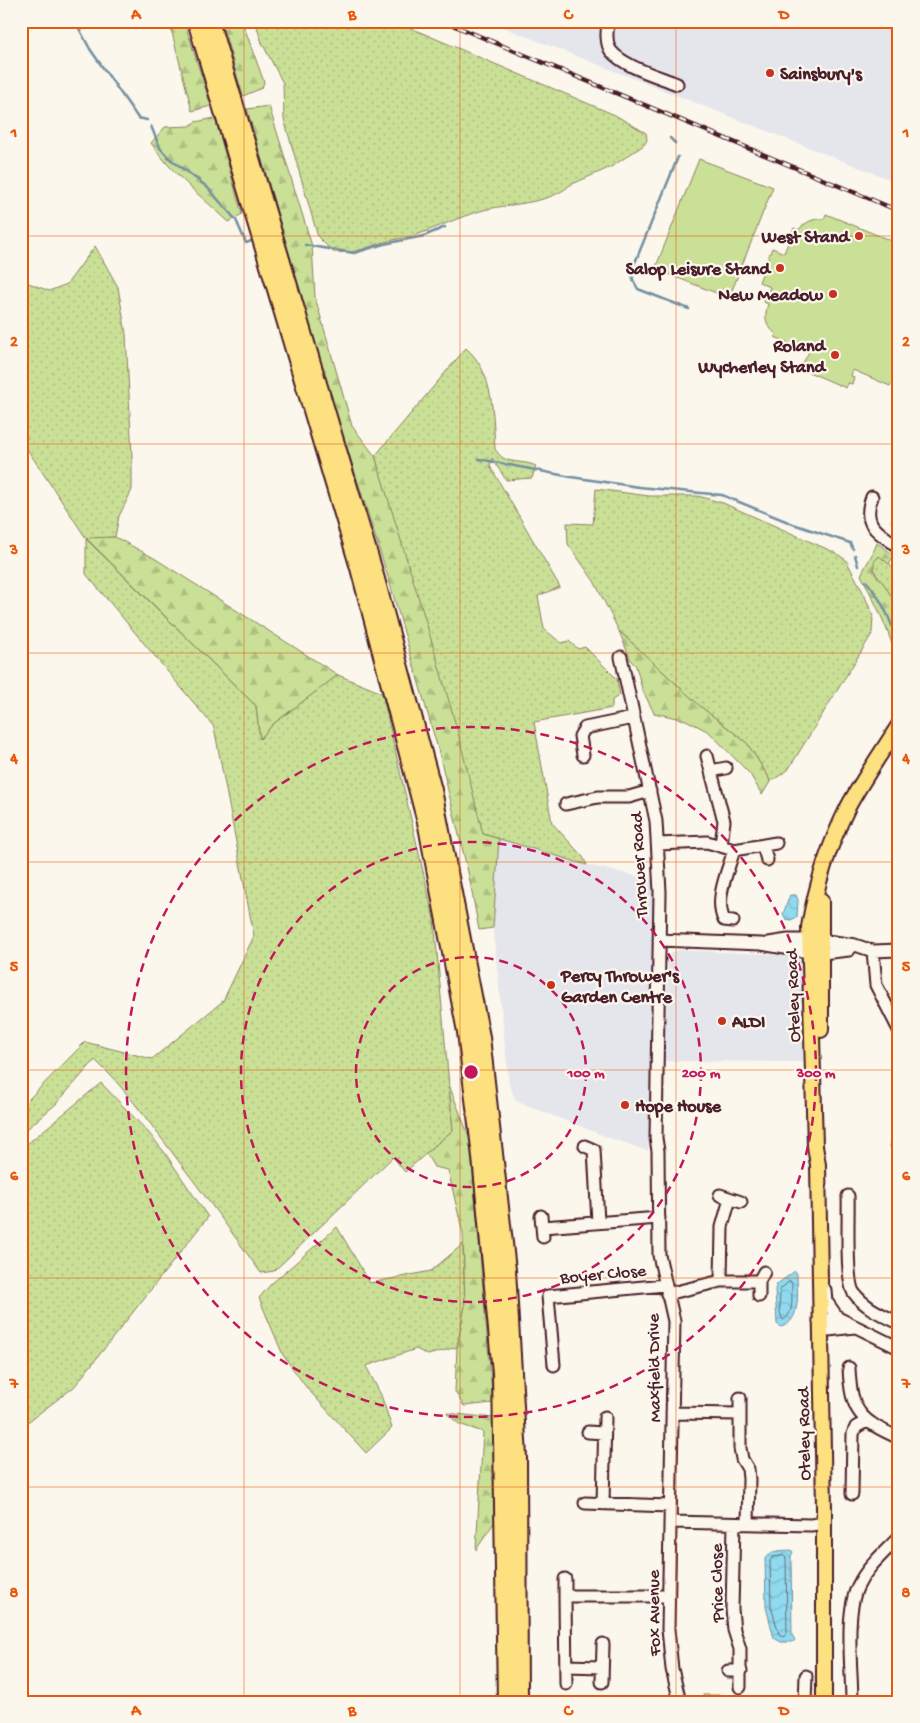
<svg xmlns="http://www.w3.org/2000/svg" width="920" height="1723" font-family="'Gochi Hand',sans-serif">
<defs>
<pattern id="grass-dots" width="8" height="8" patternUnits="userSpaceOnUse" patternTransform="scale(1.25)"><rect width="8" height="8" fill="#c9e096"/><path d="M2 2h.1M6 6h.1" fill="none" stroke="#aec081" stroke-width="1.8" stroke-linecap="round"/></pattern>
<pattern id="forest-firs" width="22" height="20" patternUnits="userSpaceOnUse" patternTransform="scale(1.25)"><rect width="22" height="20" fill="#c9e096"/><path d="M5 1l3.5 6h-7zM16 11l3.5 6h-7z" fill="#aec081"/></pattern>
<pattern id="water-waves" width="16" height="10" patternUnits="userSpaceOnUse" patternTransform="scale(1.25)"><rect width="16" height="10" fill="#8fdaef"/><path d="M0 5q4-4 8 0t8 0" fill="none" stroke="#7dbbcd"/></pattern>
</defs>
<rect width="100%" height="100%" fill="#fbf7ec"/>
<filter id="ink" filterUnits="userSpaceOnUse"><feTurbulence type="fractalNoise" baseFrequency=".02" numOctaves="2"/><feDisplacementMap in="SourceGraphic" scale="10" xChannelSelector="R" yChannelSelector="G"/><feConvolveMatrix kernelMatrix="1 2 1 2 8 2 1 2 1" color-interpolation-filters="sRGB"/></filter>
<g filter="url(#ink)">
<path fill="#e5e5ec" d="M507,21H899V183L505,28Z
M899,505V529L889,522Z
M499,839L587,865L654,880L648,1151L607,1137L516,1101L509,1084L493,928Z
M679,950L784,955L802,959L803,1062L665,1061L668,957L672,952Z"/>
<path fill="url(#grass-dots)" stroke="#8a8060" d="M255,21H394L615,115L646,133L647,140L644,145L611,167L570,185C549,205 507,203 480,211C459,217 439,227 419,234C407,238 394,239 381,243C363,249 353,254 333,252L318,237L284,119L283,83L262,43Z
M95,246L118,287L126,334L132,457V490L119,516L115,537L86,539L256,706L260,739L273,724L338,675L382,693L434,919L453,1130L405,1172L393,1157L274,1271L261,1273C231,1231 200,1189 168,1147C145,1117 123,1086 95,1060L56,1104L21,1134V1105L25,1103L85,1042L152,1059L223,1001L254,936L214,727L86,574V538L21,440V280L49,291L67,284Z
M466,348C494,372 493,415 495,449C497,452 500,456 503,458C511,463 526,461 536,466L532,478L506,480L492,458L490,466L560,587L538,596L544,629L561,643L569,641L578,649L585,647L617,679L620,695L612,700V708L534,722L552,823L583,857L587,865L483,834L375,456Z
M596,489L649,496H698L723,503L836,553L846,560L864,594L873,616L872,634L788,770L770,782L768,776L747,743L700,706L619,631L594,581L568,544L567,523L593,524Z
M879,555L899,572V609C891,593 874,580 873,562Z
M101,1083L148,1132L165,1153L208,1217L74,1387L21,1427V1149Z
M893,1139L899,1145V1166L890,1146Z
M337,1227L370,1283L431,1271L463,1244L465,1306L457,1347L428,1355L416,1349L366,1366L381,1395L392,1428L366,1453L306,1387L283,1355L259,1298L271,1284Z
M703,1695H720V1702H703Z"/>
<path fill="url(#forest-firs)" stroke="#8a8060" d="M169,21H184L211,106L192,111Z
M221,21H242L264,82L262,88L243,96Z
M269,106L312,246L315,297L352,426L375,456L426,622L457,729L483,834L499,839L493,928L479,930L469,876L438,749L388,577L330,394L247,109Z
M215,118L242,214L229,222C202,197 172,174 151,143L165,127L190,126L195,122Z
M115,537L154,558L338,675L273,724L260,739L256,706L86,538Z
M877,543L894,555L889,564L879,556L874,562V573L884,584L899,609V672C893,637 877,606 861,575C866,564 873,555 877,543Z
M619,631L700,706L747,743L768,776L770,782L762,795L750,774L709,732L686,720L654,713L642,689L636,666L631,661Z
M449,1085L470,1139L493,1403L464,1406L455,1392L457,1347L465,1306L463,1234L448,1170L434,1167L426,1153L453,1130Z
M446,1413L494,1418L495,1521L476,1550L483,1432L459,1424Z"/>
<path fill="#c9e096" stroke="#8a8060" d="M699,159L773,187L729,298L655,269Z
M826,214L899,244V385L891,384L890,386L853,370L851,376L854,377L852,384L848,383L846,388L804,370L805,367L802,365L809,352L775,337L776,334C765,325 764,317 768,304L764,302L770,287L759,282L772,248L784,253L794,228L798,230C806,222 813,218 824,219Z"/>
<path fill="url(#water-waves)" stroke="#738fa1" d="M790,895H796L798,900L797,917L791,920L786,919L783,914Z
M795,1271L797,1274C797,1292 802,1321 781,1327L777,1324L775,1289L777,1284Z
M791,1550L793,1552L791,1556L792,1635L795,1640L793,1642H781L774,1638L766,1607L765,1559C770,1549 782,1551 791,1550Z"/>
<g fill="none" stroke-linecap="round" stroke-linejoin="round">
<path stroke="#666a79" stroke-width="1" d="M790,1281L792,1284C791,1296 795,1314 783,1320C778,1312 780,1300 780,1290Z
M784,1556L786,1558L787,1634L783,1637L779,1634L771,1606L770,1561L773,1557Z"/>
<path stroke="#738fa1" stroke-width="2.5" d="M75,21L90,49L138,118L147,120
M151,126L160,148L169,158L207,187L236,220L246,243L254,240
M670,138L675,143
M678,157L632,270L633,280L638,289L689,309
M305,245L354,253L384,244L424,236L445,227
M479,459L571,477L639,487L722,495L793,524L850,543L853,549
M855,555L858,566
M866,581C883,600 892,622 899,647"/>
<defs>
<path id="minor" d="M609,21C606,30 606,44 611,51C624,67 658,76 677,84
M872,497C861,525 878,532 899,547
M621,657L656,821L660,892L656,1138L658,1151L659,1255L674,1321L668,1629L672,1669L680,1702
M583,755L580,736L585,728L633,718
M707,756L724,821L721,845
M711,771L726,768
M566,804L598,797H629L650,791
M658,844L707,842L734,850L776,843
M763,846L767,860
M733,921L724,920C714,899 728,871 734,850
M659,940L761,944L809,952
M820,940L855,945L873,951L899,950
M769,943L788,940H809
M873,951L876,985L899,1030
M822,953L849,950
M585,1146L594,1150L598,1222
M720,1195L741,1202
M848,1196C849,1215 845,1281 854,1293C865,1308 883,1315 899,1323
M541,1216L543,1237
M543,1227L659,1218
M721,1281L722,1227L730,1199
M825,1290L826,1301L838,1318
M667,1294L721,1281H759
M759,1296V1281L764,1272
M819,1321L838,1318L899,1348
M820,1331L855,1327
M554,1365L548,1296L665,1285
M849,1368C851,1413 860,1420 899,1438
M740,1398V1448L742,1459L748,1469L749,1479L748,1523
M672,1413L739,1414
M588,1432L604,1433
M852,1494L853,1434L856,1427L867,1421
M585,1503L670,1506
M603,1504L605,1417
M670,1522L811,1525L824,1523
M734,1524L732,1609L734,1630L740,1649V1687
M565,1579V1596
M566,1666L602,1667
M728,1671H741
M602,1682L603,1644
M566,1684L565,1596H669
M805,1702L806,1676
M852,1702C852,1671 844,1610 859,1584C868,1566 885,1552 899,1537"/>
<path id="major" d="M821,901V1030
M824,1702V1508L818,1165L815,1146L809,927C816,886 829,845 848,807C863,779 882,752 899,725"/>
<path id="highway" d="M196,21L359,568L427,826L466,1032L481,1157L501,1373L506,1702
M210,21L373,568L433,790L481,1037L507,1270L518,1457L519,1702"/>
</defs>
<use href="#minor" stroke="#4a1f2b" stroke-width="15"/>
<use href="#major" stroke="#4a1f2b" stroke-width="18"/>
<use href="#highway" stroke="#4a1f2b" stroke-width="20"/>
<use href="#minor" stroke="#fbf7ec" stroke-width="11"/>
<use href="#major" stroke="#fde080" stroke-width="14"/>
<use href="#highway" stroke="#fde080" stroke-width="16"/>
<defs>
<path id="rail" d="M443,21L899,211"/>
</defs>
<use href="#rail" stroke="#4a1f2b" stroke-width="4.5"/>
<use href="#rail" stroke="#fbf7ec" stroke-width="2.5" stroke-dasharray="8" stroke-linecap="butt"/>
</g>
</g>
<path fill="none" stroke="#e8590c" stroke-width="1" stroke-opacity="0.55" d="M244,21V1702M460,21V1702M676,21V1702M21,236H899M21,444H899M21,653H899M21,862H899M21,1070H899M21,1278H899M21,1487H899"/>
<g fill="none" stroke="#c2185b" stroke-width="2.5" stroke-dasharray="9 6">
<circle cx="471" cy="1072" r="115"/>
<circle cx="471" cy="1072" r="230"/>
<circle cx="471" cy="1072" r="345"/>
</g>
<g fill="#c8321e" stroke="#fbf7ec" stroke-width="2">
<circle cx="770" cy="73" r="5"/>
<circle cx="859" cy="236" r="5"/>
<circle cx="780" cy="268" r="5"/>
<circle cx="833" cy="294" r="5"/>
<circle cx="835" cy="355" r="5"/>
<circle cx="551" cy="985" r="5"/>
<circle cx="722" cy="1021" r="5"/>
<circle cx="625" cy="1105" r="5"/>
</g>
<g text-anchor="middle" stroke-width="4.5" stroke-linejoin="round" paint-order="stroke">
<g font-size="18" font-weight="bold" fill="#4a1f2b" stroke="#fbf7ec" text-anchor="start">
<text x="780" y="79">Sainsbury's</text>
<text x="849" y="242" text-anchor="end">West Stand</text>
<text x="770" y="274" text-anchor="end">Salop Leisure Stand</text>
<text x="823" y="300" text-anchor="end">New Meadow</text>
<text x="825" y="351" text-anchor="end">Roland<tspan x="825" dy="21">Wycherley Stand</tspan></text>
<text x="561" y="981">Percy Thrower's<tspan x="561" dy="21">Garden Centre</tspan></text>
<text x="732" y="1027">ALDI</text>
<text x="635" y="1111">Hope House</text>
</g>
<g font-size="18" fill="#4a1f2b" stroke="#fbf7ec">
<text transform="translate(638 865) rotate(-93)" y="6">Thrower Road</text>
<text transform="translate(792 996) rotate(-92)" y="6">Oteley Road</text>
<text transform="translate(603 1273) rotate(-5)" y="6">Boyer Close</text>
<text transform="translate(653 1368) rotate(-91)" y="6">Maxfield Drive</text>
<text transform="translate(803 1434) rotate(-91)" y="6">Oteley Road</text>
<text transform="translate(716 1583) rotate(-91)" y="6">Price Close</text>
<text transform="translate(653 1613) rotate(-91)" y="6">Fox Avenue</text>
</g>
</g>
<circle cx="471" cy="1072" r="8" fill="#c2185b" stroke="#fbf7ec" stroke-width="2.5"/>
<g font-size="15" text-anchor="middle" font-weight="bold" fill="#c2185b" stroke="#fbf7ec" stroke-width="4.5" stroke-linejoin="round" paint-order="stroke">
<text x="586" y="1077">100 m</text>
<text x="701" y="1077">200 m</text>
<text x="816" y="1077">300 m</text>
</g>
<rect width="920" height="1723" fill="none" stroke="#fbf7ec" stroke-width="55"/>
<rect x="28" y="28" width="864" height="1668" fill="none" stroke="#e8590c" stroke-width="2"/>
<g font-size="16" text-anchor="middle" font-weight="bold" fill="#e8590c">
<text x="136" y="19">A</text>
<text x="352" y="19">B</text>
<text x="568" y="19">C</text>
<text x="784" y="19">D</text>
<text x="14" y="137">1</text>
<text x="906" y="137">1</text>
<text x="14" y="346">2</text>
<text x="906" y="346">2</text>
<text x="14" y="554">3</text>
<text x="906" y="554">3</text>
<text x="14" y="763">4</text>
<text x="906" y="763">4</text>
<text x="14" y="971">5</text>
<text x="906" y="971">5</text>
<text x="14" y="1180">6</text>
<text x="906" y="1180">6</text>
<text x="14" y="1388">7</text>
<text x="906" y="1388">7</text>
<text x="14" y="1597">8</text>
<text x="906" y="1597">8</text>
<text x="136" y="1715">A</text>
<text x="352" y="1715">B</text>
<text x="568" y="1715">C</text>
<text x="784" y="1715">D</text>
</g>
</svg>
